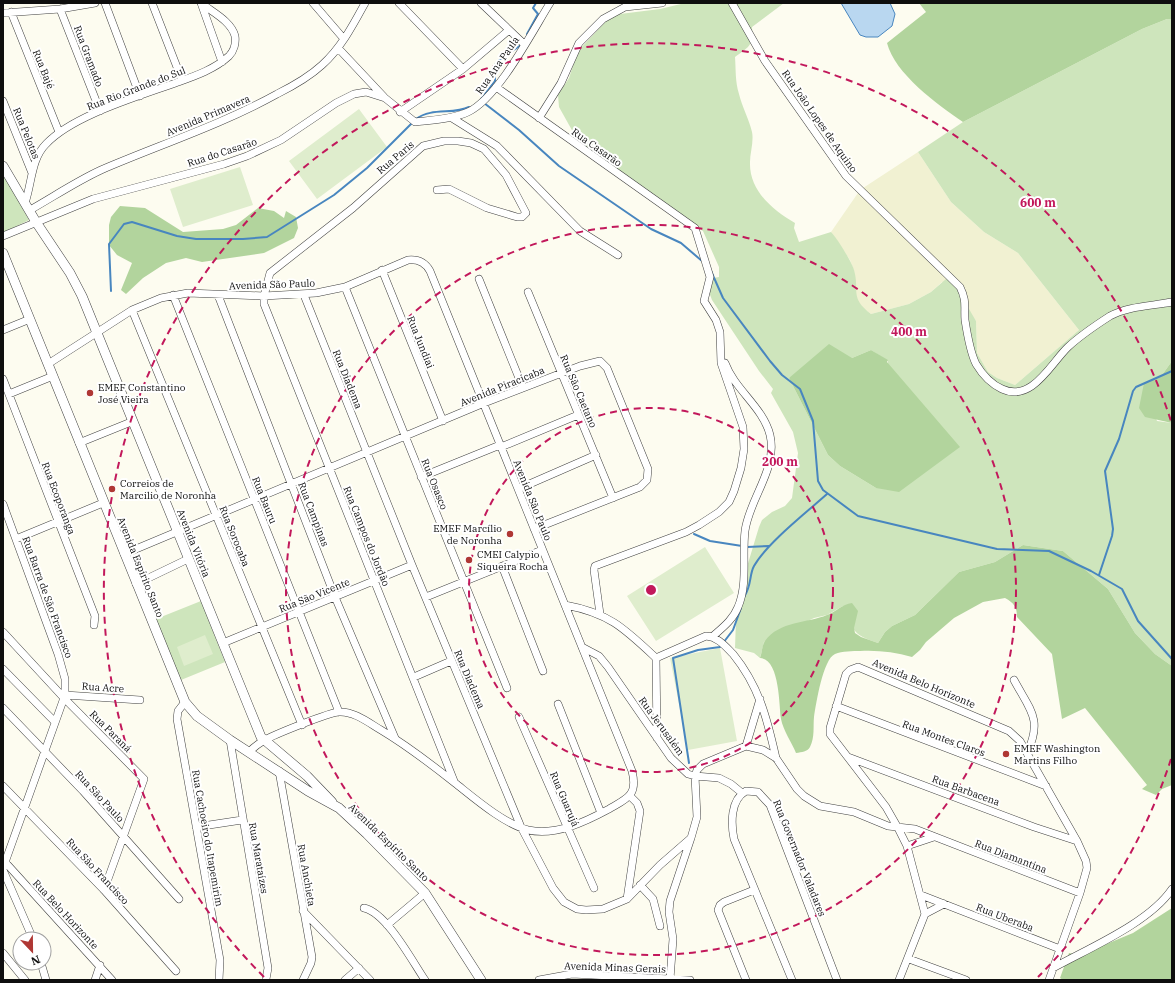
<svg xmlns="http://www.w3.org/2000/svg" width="1175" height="983" font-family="'IBM Plex Serif',serif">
<rect width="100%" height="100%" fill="#fdfcf0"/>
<path fill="#f1f1d2" d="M918,152L951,202L984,232L1018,253L1079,330L1015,385L997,378L988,372L977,353L976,321L969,313L968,307L942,282L931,292L909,304L871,314L861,307L855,296L854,271L850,260L831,232L860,190Z"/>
<path fill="#cee5bc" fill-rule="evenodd" d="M685,3H784L752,27C753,46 750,46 735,57C736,70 735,81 739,94C742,107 749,119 752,132C754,141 750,153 750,162C749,191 773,210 795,223L794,228L799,242L831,232C837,238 852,262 854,270C860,291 849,297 871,314L909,304L931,292L946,279L955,285L976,321L977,353L988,372L997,378L1015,385L1079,330L1018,253L984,232L951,202L918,152L963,122L1142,29L1167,19H1172V361L1162,375L1144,383L1157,421L1172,423V666L1155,654L1135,633L1108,589L1063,551L1023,545L995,562L959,572L915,615L892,626L885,632L878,643C850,634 855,630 843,606L827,615L814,618L764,642L760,658L754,653L735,648L736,619L740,606L746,570L759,527L762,520L772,512L785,506L792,498L798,453L793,432L771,393L773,389L759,371L712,300L709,292L713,278L719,277V267L703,231L689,223L578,141L559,107L558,95L569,78L578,51L612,15L660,9ZM871,350L888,361L876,488L840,466L828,455L789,378L852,358Z
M3,174L29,220L3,233Z
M201,601L225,662L181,680L156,619Z"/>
<path fill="#b2d49d" d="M919,3H1172V19H1167L1142,29L963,122C937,104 895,74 887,43L926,12Z
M120,206L145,208L183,232L223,229L236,225L258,208L274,211L284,218L286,211L296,217L298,228L294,238L264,253L202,262L186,258L166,263L143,278L126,294L121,290L132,263L117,255L109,245V225L111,217Z
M829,344L852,358L871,350L888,360L887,362L960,447L899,492L876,488L840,466L828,455L789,378Z
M1172,361V423L1145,417L1139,408L1144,383L1162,375Z
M1023,545L1063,551L1108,589L1135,633L1155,654L1172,666V785L1162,789L1156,795L1142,789L1147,785L1085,708L1062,719L1052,654L1017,617C1017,607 1014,603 1005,598L983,602L954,618L926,642L920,650L912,657C895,652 877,650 860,651C853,651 842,651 835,654C823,659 816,704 814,717C813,727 815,737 810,747C807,752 802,752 796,753C792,743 783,730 781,719C779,706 780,659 760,658C762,653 762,645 765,641C779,621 808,623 827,615C836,612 842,604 852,603L858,611L854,628L855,633L861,637L878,643L885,632L892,626L915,615L959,572L995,562Z
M1172,908V980H1063L1060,978L1069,953L1080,955L1133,933Z"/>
<path fill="#dfedcd" d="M359,109L387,147L317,199L289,161Z
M240,167L253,205L183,227L170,189Z
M705,547L734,593L656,641L627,596Z
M205,635L213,654L184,666L177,647Z
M720,648L737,741L688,750L670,658Z"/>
<path fill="#b9d7f0" stroke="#4886bf" d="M841,3H890L895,14L892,26L878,37H866L860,35Z"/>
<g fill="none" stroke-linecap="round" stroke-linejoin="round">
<path stroke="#4886bf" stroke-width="2" d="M527,34L538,14L533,8L536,3
M481,99L495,81V65L498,61L521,45
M484,103L519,130L559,166L651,229L681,243L702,261
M416,119C432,107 453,115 469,107
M711,271L723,298L770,361L782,375L800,389L813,421L818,481L823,490L858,516L997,549L1049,551L1091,571L1122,589L1138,621L1172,659
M111,291L109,244L124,224L132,222L177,236L196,239H243L267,237L334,195L367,168L413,122
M694,534L710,541L742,546
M747,547L769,546
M1099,575L1112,536L1113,529L1105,471L1119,439L1133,391L1136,387L1172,371
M744,597C752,585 749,575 754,566C767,543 807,512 827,494
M689,763L673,658L698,650L720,647L733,630L741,608"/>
<defs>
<path id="minor" d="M105,3L140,96
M152,3L182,80
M201,3L222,62
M313,3L344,39
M399,3L463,69
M481,3L524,44
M732,3L765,61L846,176L960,287C967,301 964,306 965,320C967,333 970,352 976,364C982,374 991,384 1002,389C1032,403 1051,363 1068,347C1081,335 1096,325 1110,316C1128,306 1152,306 1172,302
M60,9L100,111
M11,12L59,132
M3,13L60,9L95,3
M338,48L384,97
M496,87L695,228L710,277L704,301L716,320L720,332L721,363L743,427L744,449L741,468L734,491L729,502L719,512L699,525L686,532L595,566L594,570L600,614
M3,101L32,173
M400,112L463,69L509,30
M452,118L497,146L580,231L618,255
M539,118L561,83L579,43L603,19L625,7L662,3
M437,190L449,189L487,208L517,217H522L526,213L506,175L484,149L471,143L458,141H444L423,146L353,208L270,273L264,296V304L454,781
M25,203C32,183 31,159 46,144C73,115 140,96 178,82C195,76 215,69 229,56C234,51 236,43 235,36C231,21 212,12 201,3
M30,210C53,197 77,181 101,170C159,145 221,125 277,94C293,86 309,77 322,65C341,48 353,25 365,3
M3,236L93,199L224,164L247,156L281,140L336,103L354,94L366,92L385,98L415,122C432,120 453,119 468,112C498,98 532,32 550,3
M382,270L443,421
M479,279L523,388
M345,287L507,688
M528,292L613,498
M173,295L339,712
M218,295L335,597L395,738
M304,295L412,565L521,827L553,888L564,902L577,909L586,910L603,909L627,899L660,865L691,838L697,817L695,776L697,770L703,764L746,746L763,750L776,758L797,789L804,796L820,806L854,812L888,826L915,829L1080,893
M132,310L302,725
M3,330L30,319
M48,364L132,310L161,298L188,293L264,296L316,293L345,287L408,260C418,259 425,262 430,271L632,771C638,795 628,798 609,809C585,822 556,836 528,830C504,824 474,798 455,783C431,764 406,745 381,730C369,723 354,711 339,712C330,712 273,735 263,741C258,744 253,748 249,752
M3,379L95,616L94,625
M9,394L53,376
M79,443L131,422
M501,447L578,415
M421,477L500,445
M518,489L596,455
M3,504L58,654L65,679V695L3,868
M16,539L103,503
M124,554L484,403L580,366L600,361L607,368L648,469L647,480L640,487L534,529
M502,566L543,671
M136,584L188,559
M426,597L542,550
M565,605C609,613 624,628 656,658
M3,632L64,698L144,779L104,890
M712,637C722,628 733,620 738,607C748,584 742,556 745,531C749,499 778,469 770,435C763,407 735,390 725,363
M223,643L412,565
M582,647L599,656L608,667L671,758L688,774L695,776L719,778L731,784L742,793
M656,658L706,636C718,637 725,646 733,654C759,686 767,718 776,758
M656,658L657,738
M3,669L54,721
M414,677L451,661
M1014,680C1030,710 1043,719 1027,753
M65,695L140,700
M185,702L178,711L177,719L220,960L219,980
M558,704L601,813
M836,706L1046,786
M3,708L83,791L179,899
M519,717L594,888
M230,740L268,968L266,979
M746,746L760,699
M848,757L1034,827L1077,841
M279,771L312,957L311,963L303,980
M3,786L104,890L176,971
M196,827L242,820
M907,846L934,837
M5,862L112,980
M3,870L33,939
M640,885L653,899L660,926
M921,895L1060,949
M627,899L640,811L637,803L630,796
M364,908C387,913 412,961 425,980
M303,911L370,980
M925,914L944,904
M387,925L425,893
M3,953L25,980
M909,959L966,980
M41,963L46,980
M1053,968C1089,948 1149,923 1172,889
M670,979L673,939L669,912L670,901L691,838
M95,980L100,965
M345,980L359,968
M539,980L572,974L690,980
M746,980L718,910L720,905L724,902L754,890
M792,980L734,839C731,824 730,800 746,791L758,792L770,805L837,980
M899,980L925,914L907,846L898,828L886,807L830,734V728L846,674L850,670L858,667L1009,731L1020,741L1077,841L1086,861L1087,868L1080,893L1049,980"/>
<path id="tertiary" d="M3,166L36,222L70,273L82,296L261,737L307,776L332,802
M3,253L185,702L197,716L230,740L308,791L339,808L367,834L425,893L481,980"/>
</defs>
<use href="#minor" stroke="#414141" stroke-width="8"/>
<use href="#tertiary" stroke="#414141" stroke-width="10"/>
<use href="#minor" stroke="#fff" stroke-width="7"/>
<use href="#tertiary" stroke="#fff" stroke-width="9"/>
</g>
<g fill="none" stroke="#c2185b" stroke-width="2" stroke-dasharray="7 5">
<circle cx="651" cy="590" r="182"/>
<circle cx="651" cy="590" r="365"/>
<path d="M1171 759A547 547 0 0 1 1038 977M264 977A547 547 0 1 1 1171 421"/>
</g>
<g fill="#af3734" stroke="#fff" stroke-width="1.5">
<circle cx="90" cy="393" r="4"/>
<circle cx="112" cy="489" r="4"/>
<circle cx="510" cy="534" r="4"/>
<circle cx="469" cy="560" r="4"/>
<circle cx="1006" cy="754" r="4"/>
</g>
<g text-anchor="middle" stroke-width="4" stroke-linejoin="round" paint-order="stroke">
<g font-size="10" fill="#0e0e0e" stroke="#fff">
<text transform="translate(89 56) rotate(69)" y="4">Rua Gramado</text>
<text transform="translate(497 65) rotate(-55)" y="4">Rua Ana Paula</text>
<text transform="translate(44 69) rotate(68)" y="4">Rua Bajé</text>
<text transform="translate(136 88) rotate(-21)" y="4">Rua Rio Grande do Sul</text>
<text transform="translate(208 115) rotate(-23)" y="4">Avenida Primavera</text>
<text transform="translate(820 121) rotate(55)" y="4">Rua João Lopes de Aquino</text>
<text transform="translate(27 133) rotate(68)" y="4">Rua Pelotas</text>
<text transform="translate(597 147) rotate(35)" y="4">Rua Casarão</text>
<text transform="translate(222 152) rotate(-18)" y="4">Rua do Casarão</text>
<text transform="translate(395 157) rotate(-40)" y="4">Rua Paris</text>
<text transform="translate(272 284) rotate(-2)" y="4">Avenida São Paulo</text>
<text transform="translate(421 342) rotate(68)" y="4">Rua Jundiai</text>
<text transform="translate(348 379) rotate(68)" y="4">Rua Diadema</text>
<text transform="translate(502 386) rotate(-22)" y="4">Avenida Piracicaba</text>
<text transform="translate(579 391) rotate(67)" y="4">Rua São Caetano</text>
<text transform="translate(435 484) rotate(68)" y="4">Rua Osasco</text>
<text transform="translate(59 498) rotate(69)" y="4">Rua Ecoporanga</text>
<text transform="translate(265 500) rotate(68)" y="4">Rua Bauru</text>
<text transform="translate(533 500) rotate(68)" y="4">Avenida São Paulo</text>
<text transform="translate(314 514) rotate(69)" y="4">Rua Campinas</text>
<text transform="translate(235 536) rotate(68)" y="4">Rua Sorocaba</text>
<text transform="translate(367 536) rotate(68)" y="4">Rua Campos do Jordão</text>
<text transform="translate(194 543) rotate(68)" y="4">Avenida Vitória</text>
<text transform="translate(141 567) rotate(68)" y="4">Avenida Espírito Santo</text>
<text transform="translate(314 595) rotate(-22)" y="4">Rua São Vicente</text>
<text transform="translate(48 597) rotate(70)" y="4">Rua Barra de São Francisco</text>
<text transform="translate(470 679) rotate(67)" y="4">Rua Diadema</text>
<text transform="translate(924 683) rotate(23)" y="4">Avenida Belo Horizonte</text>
<text transform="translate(103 687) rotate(4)" y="4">Rua Acre</text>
<text transform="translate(662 726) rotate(54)" y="4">Rua Jerusalém</text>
<text transform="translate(111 731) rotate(45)" y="4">Rua Paraná</text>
<text transform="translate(944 738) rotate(20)" y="4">Rua Montes Claros</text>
<text transform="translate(966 790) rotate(20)" y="4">Rua Barbacena</text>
<text transform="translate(100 796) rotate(47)" y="4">Rua São Paulo</text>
<text transform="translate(565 799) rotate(67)" y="4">Rua Guarujá</text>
<text transform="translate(208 838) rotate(80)" y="4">Rua Cachoeiro do Itapemirim</text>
<text transform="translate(389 842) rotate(44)" y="4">Avenida Espírito Santo</text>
<text transform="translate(1011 856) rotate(21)" y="4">Rua Diamantina</text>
<text transform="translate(259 858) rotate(80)" y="4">Rua Marataízes</text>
<text transform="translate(800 858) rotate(68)" y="4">Rua Governador Valadares</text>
<text transform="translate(98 871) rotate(47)" y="4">Rua São Francisco</text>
<text transform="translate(307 875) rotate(80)" y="4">Rua Anchieta</text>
<text transform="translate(66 914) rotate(47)" y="4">Rua Belo Horizonte</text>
<text transform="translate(1005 917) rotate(21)" y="4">Rua Uberaba</text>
<text transform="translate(615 967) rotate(2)" y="4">Avenida Minas Gerais</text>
</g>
<g font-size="10" fill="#0e0e0e" stroke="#fff" text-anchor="start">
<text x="98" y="391">EMEF Constantino<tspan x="98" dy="12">José Vieira</tspan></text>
<text x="120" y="487">Correios de<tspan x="120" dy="12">Marcilio de Noronha</tspan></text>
<text x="502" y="532" text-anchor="end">EMEF Marcílio<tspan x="502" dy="12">de Noronha</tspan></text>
<text x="477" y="558">CMEI Calypio<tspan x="477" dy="12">Siqueira Rocha</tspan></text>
<text x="1014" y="752">EMEF Washington<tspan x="1014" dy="12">Martins Filho</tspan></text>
</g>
</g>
<circle cx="651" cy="590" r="6" fill="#c2185b" stroke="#fff" stroke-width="2"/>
<g font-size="12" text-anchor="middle" font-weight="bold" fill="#c2185b" stroke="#fff" stroke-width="4" stroke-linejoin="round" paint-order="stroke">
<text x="1038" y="207">600 m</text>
<text x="909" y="336">400 m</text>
<text x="780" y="466">200 m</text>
</g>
<rect width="1175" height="983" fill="none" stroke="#0e0e0e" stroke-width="8"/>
<g transform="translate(32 951) rotate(158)"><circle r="19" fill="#ffffff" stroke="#9f9f9f"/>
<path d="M0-3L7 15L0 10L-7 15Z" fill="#af3734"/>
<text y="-6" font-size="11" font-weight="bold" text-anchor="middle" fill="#0e0e0e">N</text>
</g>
</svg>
